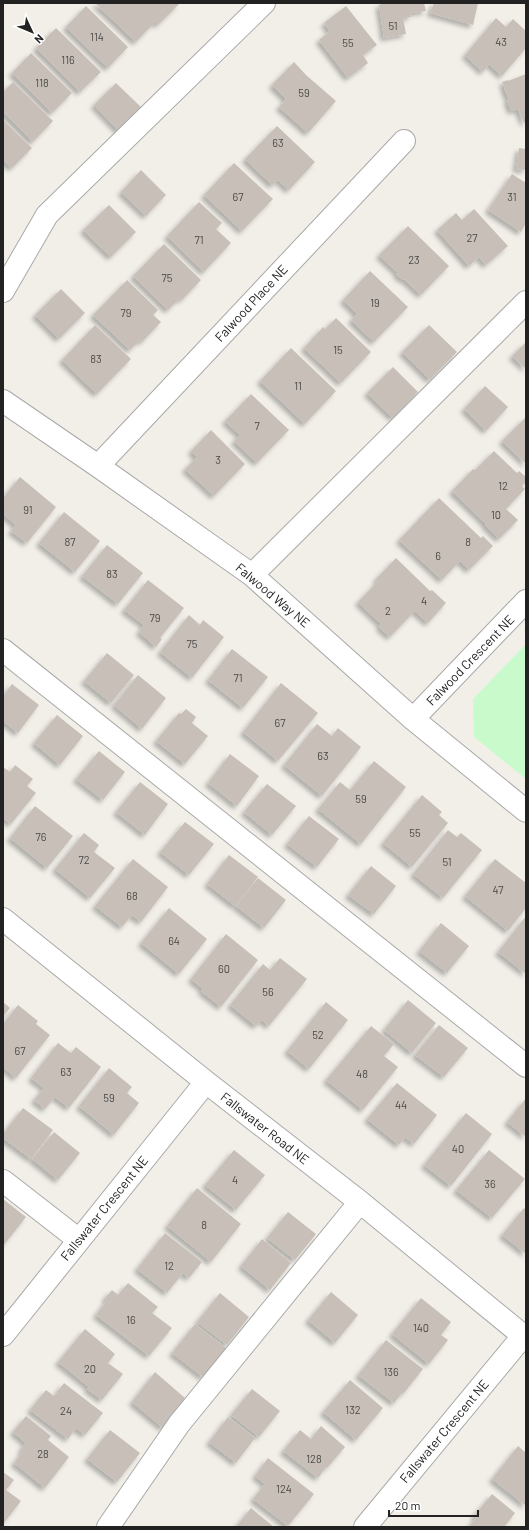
<svg xmlns="http://www.w3.org/2000/svg" width="529" height="1530" font-family="Barlow,sans-serif">
<defs>
<filter id="shadow"><feDropShadow dx="-3.5" dy="3.5" stdDeviation="2" flood-color="#0004"/></filter>
</defs>
<rect width="100%" height="100%" fill="#f2efe9"/>
<path fill="#c8facc" d="M526,644V779L474,737L473,699Z"/>
<path fill="#c7bfb8" filter="url(#shadow)" d="M95,3H180L158,25L155,22L136,42Z
M384,3H424L426,11L410,13L411,17L403,18L406,34L384,38L379,5Z
M434,3H478L473,25L430,13Z
M86,6L128,47L108,68L66,27Z
M346,6L377,45L363,55L368,63L348,78L319,40L330,31L324,23Z
M496,18L506,27L513,19L526,31V48L502,76L489,64L483,72L465,55Z
M56,28L101,72L80,92L36,48Z
M31,53L72,93L52,113L12,73Z
M294,62L306,75L336,101L308,133L279,107L286,99L272,85Z
M526,74V122L524,123L518,109L511,111L507,100L509,99L504,89L505,88L502,82L508,80V81Z
M13,82L53,121L33,142L3,112V92Z
M116,83L142,108L119,131L94,105Z
M3,120L32,148L12,168L3,160Z
M277,126L315,162L289,190L278,180L272,185L245,159Z
M519,148L526,149V170L516,169Z
M234,163L273,199L242,231L204,195Z
M141,170L166,195L146,216L121,192Z
M512,174L526,183V223L521,232L488,210Z
M199,202L222,223L216,229L231,243L204,272L167,236Z
M109,205L136,232L111,257L83,230Z
M474,209L508,246L486,265L479,257L469,266L437,230L456,213L462,220Z
M408,226L449,266L421,295L404,279L403,280L396,274L398,273L379,255Z
M164,244L201,280L182,300L180,298L168,310L133,276Z
M370,271L408,307L374,342L351,320L357,314L343,300Z
M127,280L158,310L153,315L161,322L142,342L140,340L130,350L93,315Z
M61,289L85,313L59,339L35,315Z
M336,318L371,352L341,383L304,348L323,327L325,329Z
M95,325L131,359L97,394L62,360Z
M429,325L457,352L430,380L402,352Z
M526,342V369L512,356Z
M291,348L336,391L305,424L260,381Z
M393,367L418,392L393,418L367,393Z
M485,386L508,407L486,431L464,409Z
M251,394L289,430L257,463L234,441L240,435L225,421Z
M526,417V464L502,441Z
M211,430L245,464L214,496L185,469L197,457L191,451Z
M494,451L517,473L519,471L526,477V482L522,486L525,489L506,509L518,520L499,539L485,525L486,524L452,491L473,469L475,470Z
M20,477L56,507L27,543L11,531L16,525L3,514V498Z
M439,498L481,538L483,536L493,546L469,570L460,561L442,580L399,540Z
M64,512L100,541L75,572L39,543Z
M107,545L143,573L118,604L82,576Z
M396,558L430,591L432,590L446,603L428,623L415,611L390,637L379,627L381,624L358,602L378,581L376,579Z
M148,580L184,608L160,638L162,639L156,647L139,632L144,625L124,610Z
M189,615L200,625L203,620L224,637L192,678L160,652Z
M232,649L268,677L243,708L208,680Z
M107,653L134,675L111,703L84,681Z
M138,675L166,698L142,729L114,705Z
M281,683L318,713L278,761L243,732Z
M12,684L39,705L18,733L3,721V696Z
M186,709L196,717L192,723L208,736L185,764L156,741L179,713L181,714Z
M57,715L83,736L60,765L34,743Z
M317,724L332,736L338,728L361,747L322,796L284,765Z
M99,751L125,772L103,800L76,779Z
M230,754L259,776L237,806L208,783Z
M374,761L406,787L361,844L318,809L340,782L350,790Z
M15,765L33,779L27,786L36,793L11,824L3,818V767L10,772Z
M140,782L168,804L145,835L116,812Z
M267,784L296,806L272,835L244,812Z
M422,795L442,812L439,815L448,823L412,867L383,843Z
M35,806L73,836L47,868L10,838Z
M309,816L339,839L317,867L287,844Z
M185,822L214,844L189,875L160,852Z
M448,830L457,837L461,833L482,850L443,898L413,874Z
M84,833L99,845L94,852L115,868L90,898L55,869Z
M229,855L258,877L235,906L207,884Z
M133,859L168,887L141,922L132,915L122,927L95,906Z
M495,859L526,883V908L508,931L465,896Z
M371,866L396,886L374,914L348,895Z
M258,878L286,900L264,928L236,906Z
M169,908L207,939L179,974L141,943Z
M526,916V974L498,952Z
M441,923L469,946L447,973L419,951Z
M226,934L258,960L221,1007L201,991L203,989L191,979Z
M280,958L307,979L269,1026L262,1020L256,1026L230,1005L263,964L270,970Z
M408,1000L436,1023L412,1053L384,1030Z
M3,1002L10,1008L3,1016Z
M326,1002L348,1020L309,1069L287,1051Z
M18,1005L38,1021L36,1024L50,1035L16,1078L3,1067V1024Z
M439,1025L468,1048L444,1077L415,1055Z
M371,1026L394,1044L384,1056L398,1067L363,1110L326,1080Z
M58,1043L71,1053L76,1047L101,1067L69,1108L55,1097L45,1109L34,1100L44,1088L31,1078Z
M109,1068L132,1087L127,1093L139,1103L114,1135L79,1106Z
M397,1083L437,1115L414,1144L405,1137L399,1145L367,1119Z
M526,1098V1137L507,1122Z
M23,1108L53,1130L31,1159L3,1138V1134Z
M466,1113L492,1134L451,1186L424,1165Z
M54,1132L80,1153L58,1180L32,1159Z
M234,1150L265,1175L236,1210L205,1185Z
M489,1150L525,1179L492,1218L456,1190Z
M197,1188L241,1224L211,1262L167,1226Z
M3,1199L26,1217L3,1246Z
M524,1208L526,1210V1254L502,1235Z
M288,1212L316,1234L295,1260L267,1238Z
M165,1233L202,1262L189,1278L183,1273L167,1293L137,1269Z
M262,1239L291,1263L270,1290L241,1266Z
M128,1283L158,1307L152,1313L172,1328L149,1356L96,1315L107,1300L105,1298L112,1290L118,1295Z
M331,1292L358,1315L335,1343L308,1320Z
M220,1293L249,1317L227,1345L197,1322Z
M421,1298L451,1322L441,1335L448,1340L429,1364L392,1334Z
M195,1324L226,1348L203,1377L172,1353Z
M85,1329L115,1354L108,1363L123,1374L102,1400L87,1389L89,1387L58,1362Z
M386,1340L423,1369L403,1394L402,1393L394,1403L358,1375Z
M155,1372L185,1398L163,1428L132,1402Z
M350,1380L383,1408L356,1440L323,1412Z
M64,1383L103,1413L85,1435L76,1428L68,1439L30,1410L46,1390L54,1396Z
M252,1389L280,1411L259,1437L231,1415Z
M26,1416L51,1436L48,1440L69,1457L45,1488L14,1463L23,1451L21,1449L26,1443L13,1432Z
M228,1417L255,1438L236,1463L209,1442Z
M321,1426L345,1447L327,1468L326,1467L318,1478L283,1451L300,1430L311,1439Z
M110,1430L140,1453L117,1482L87,1459Z
M518,1446L526,1453V1506L492,1479Z
M268,1458L314,1494L288,1526L253,1499L265,1484L255,1476Z
M3,1472L14,1480L6,1490L21,1501L3,1524Z
M492,1494L515,1513L504,1527H469L476,1518L474,1516Z
M251,1508L274,1527H236Z"/>
<g fill="none" stroke-linecap="round" stroke-linejoin="round">
<defs>
<path id="minor" d="M3,291L47,215L264,3
M3,401L98,466L252,575L413,719L526,811
M98,466L404,141
M252,575L526,302
M3,650L526,1066
M413,719L526,601
M3,919L206,1082L360,1202L526,1338
M3,1181L79,1240
M3,1335L206,1082
M108,1527L179,1424L360,1202
M365,1527L523,1336"/>
</defs>
<use href="#minor" stroke="#a9a9a9" stroke-width="24"/>
<use href="#minor" stroke="#fff" stroke-width="22"/>
</g>
<g text-anchor="middle" stroke-width="3" stroke-linejoin="round" paint-order="stroke">
<g font-size="11" fill="#4b4948">
<text x="393" y="30">51</text>
<text x="97" y="41">114</text>
<text x="501" y="46">43</text>
<text x="348" y="47">55</text>
<text x="68" y="64">116</text>
<text x="42" y="87">118</text>
<text x="304" y="97">59</text>
<text x="278" y="147">63</text>
<text x="238" y="201">67</text>
<text x="512" y="201">31</text>
<text x="472" y="242">27</text>
<text x="199" y="244">71</text>
<text x="414" y="264">23</text>
<text x="167" y="282">75</text>
<text x="375" y="307">19</text>
<text x="126" y="317">79</text>
<text x="338" y="354">15</text>
<text x="96" y="363">83</text>
<text x="298" y="390">11</text>
<text x="257" y="430">7</text>
<text x="218" y="464">3</text>
<text x="503" y="490">12</text>
<text x="28" y="514">91</text>
<text x="496" y="519">10</text>
<text x="70" y="546">87</text>
<text x="468" y="546">8</text>
<text x="438" y="560">6</text>
<text x="112" y="578">83</text>
<text x="424" y="605">4</text>
<text x="388" y="615">2</text>
<text x="155" y="622">79</text>
<text x="192" y="648">75</text>
<text x="238" y="682">71</text>
<text x="280" y="727">67</text>
<text x="323" y="760">63</text>
<text x="361" y="803">59</text>
<text x="415" y="837">55</text>
<text x="41" y="841">76</text>
<text x="84" y="864">72</text>
<text x="447" y="866">51</text>
<text x="498" y="894">47</text>
<text x="132" y="900">68</text>
<text x="174" y="945">64</text>
<text x="224" y="973">60</text>
<text x="268" y="996">56</text>
<text x="318" y="1039">52</text>
<text x="20" y="1055">67</text>
<text x="66" y="1076">63</text>
<text x="362" y="1078">48</text>
<text x="109" y="1102">59</text>
<text x="401" y="1109">44</text>
<text x="458" y="1153">40</text>
<text x="235" y="1184">4</text>
<text x="490" y="1188">36</text>
<text x="204" y="1229">8</text>
<text x="169" y="1270">12</text>
<text x="131" y="1324">16</text>
<text x="421" y="1332">140</text>
<text x="90" y="1373">20</text>
<text x="391" y="1376">136</text>
<text x="353" y="1414">132</text>
<text x="66" y="1415">24</text>
<text x="43" y="1458">28</text>
<text x="314" y="1463">128</text>
<text x="284" y="1493">124</text>
</g>
<g font-size="13" fill="#222" stroke="#fff">
<text transform="translate(251 303) rotate(-47)" y="5">Falwood Place NE</text>
<text transform="translate(273 595) rotate(40)" y="5">Falwood Way NE</text>
<text transform="translate(470 660) rotate(-46)" y="5">Falwood Crescent NE</text>
<text transform="translate(265 1128) rotate(38)" y="5">Fallswater Road NE</text>
<text transform="translate(104 1208) rotate(-51)" y="5">Fallswater Crescent NE</text>
<text transform="translate(444 1431) rotate(-50)" y="5">Fallswater Crescent NE</text>
</g>
</g>
<rect width="529" height="1530" fill="none" stroke="#222222" stroke-width="8"/>
<g transform="translate(32 32) rotate(134)" stroke="#ffffff" stroke-width="3" paint-order="stroke">
<path d="M0-3L7 15L0 10L-7 15Z" fill="#222222"/>
<text y="-6" font-size="11" font-weight="bold" text-anchor="middle" fill="#222222">N</text>
</g>
<path d="M389 1510v6h89v-6" fill="none" stroke="#222222" stroke-width="2"/>
<text x="395" y="1510" font-size="12" fill="#222222" stroke="#ffffff" stroke-width="3" paint-order="stroke">20 m</text>
</svg>
